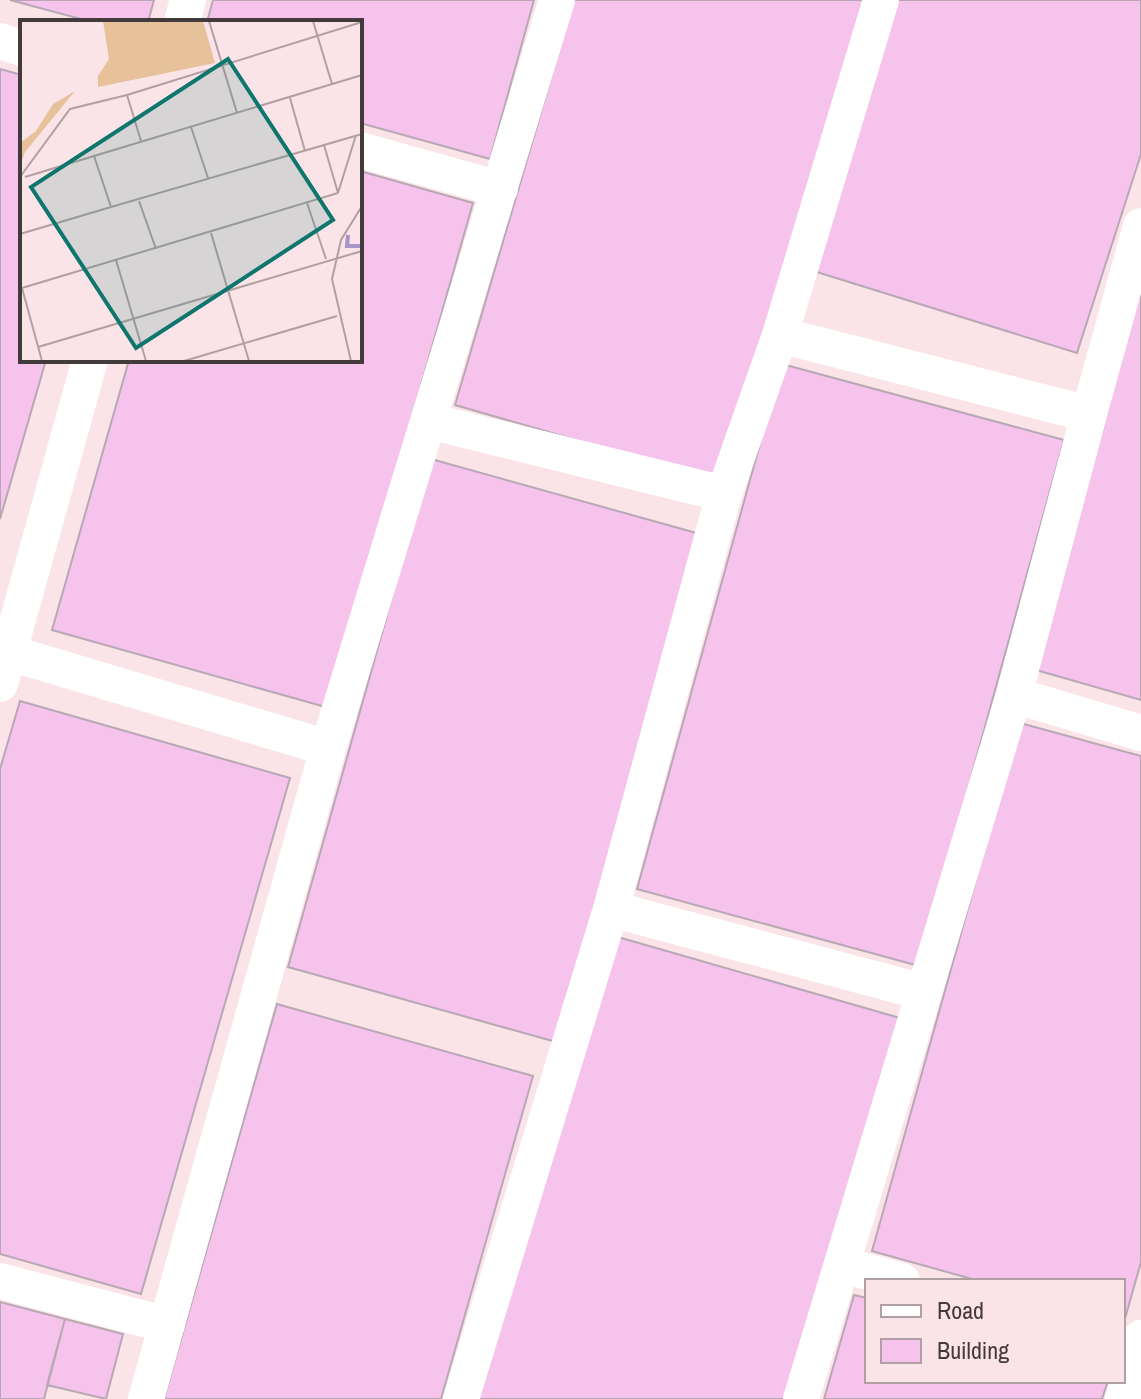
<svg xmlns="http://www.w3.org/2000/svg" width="1141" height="1399" font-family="'Archivo Narrow',sans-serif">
<rect width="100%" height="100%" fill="#fbe4e8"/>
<path fill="#f5c3ec" stroke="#b8a8b5" stroke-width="2" d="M10,0H154L148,22H92Z
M213,0H534L490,159L360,123V22H207Z
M574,0H864L722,482L455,405Z
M872,0H1141V154L1077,353L788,263Z
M0,69L22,75V360H46L0,519Z
M360,171L473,203L329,708L52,630L129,360H360Z
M1141,264V700L1036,670Z
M782,364L1064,440L919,966L637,889Z
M431,459L700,534L556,1042L288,967Z
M20,701L290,778L141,1294L0,1254V769Z
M1020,723L1141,756V1262L1124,1322L1123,1281H979L872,1251Z
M611,935L900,1018L789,1399H476Z
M277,1004L533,1076L441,1399H164Z
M854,1295L867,1298V1381H1108L1102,1399H824Z
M0,1302L65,1319L44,1399H0Z
M65,1319L123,1334L106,1399L47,1385Z"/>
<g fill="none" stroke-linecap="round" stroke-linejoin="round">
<path stroke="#fff" stroke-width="36" d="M182,22L188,0
M0,41L22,48
M360,150L500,189
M780,335L881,0
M1089,414L1141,226
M429,421L724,494
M0,650L328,748
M0,684L90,360
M1014,695L1141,733
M611,909L923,992
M842,1265L902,1281
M0,1281L167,1325
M146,1399L328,748L557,0
M461,1399L611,909L724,494L780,335L1089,414L1014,695L801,1399
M1123,1399L1141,1338"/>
</g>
<g transform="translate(20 20)">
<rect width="342" height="342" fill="#fbe4e8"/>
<path d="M83,1H183L195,43L78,67V56L89,39ZM55,71L5,132L0,146V123L16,111L33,84Z" fill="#e7c199"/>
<path fill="none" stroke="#a795ca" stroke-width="4" d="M328,215L327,226H342"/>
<path fill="none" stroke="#b1a0a3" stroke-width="2" d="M189,1L217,93M293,1L312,64M342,55L74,136L91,187L342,114M270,78L285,131M171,107L188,158M121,121L107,75L342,2M304,125L318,173M0,157L50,89L107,75M5,157L74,136M318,173L336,115M119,181L136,229M287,183L306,239M191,213L229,341M0,214L91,187M96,240L126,341M18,327L342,231M22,341L2,268L318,173M164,341L317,296M331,341L312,259L321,220L342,186"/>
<path fill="#0f766e" fill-opacity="0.15" stroke="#0f766e" stroke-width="4" d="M208,39L313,200L116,328L11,167Z"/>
<rect width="342" height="342" fill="none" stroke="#433a3c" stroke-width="4"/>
</g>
<rect x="865" y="1279" width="260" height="104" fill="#fbe4e8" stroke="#b1a0a3" stroke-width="2"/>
<rect x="881" y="1305" width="40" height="12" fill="#ffffff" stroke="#b1a0a3" stroke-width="2"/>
<text x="937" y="1319" font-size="24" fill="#433a3c">Road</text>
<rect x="881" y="1339" width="40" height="24" fill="#f5c3ec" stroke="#b1a0a3" stroke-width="2"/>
<text x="937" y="1359" font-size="24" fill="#433a3c">Building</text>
</svg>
